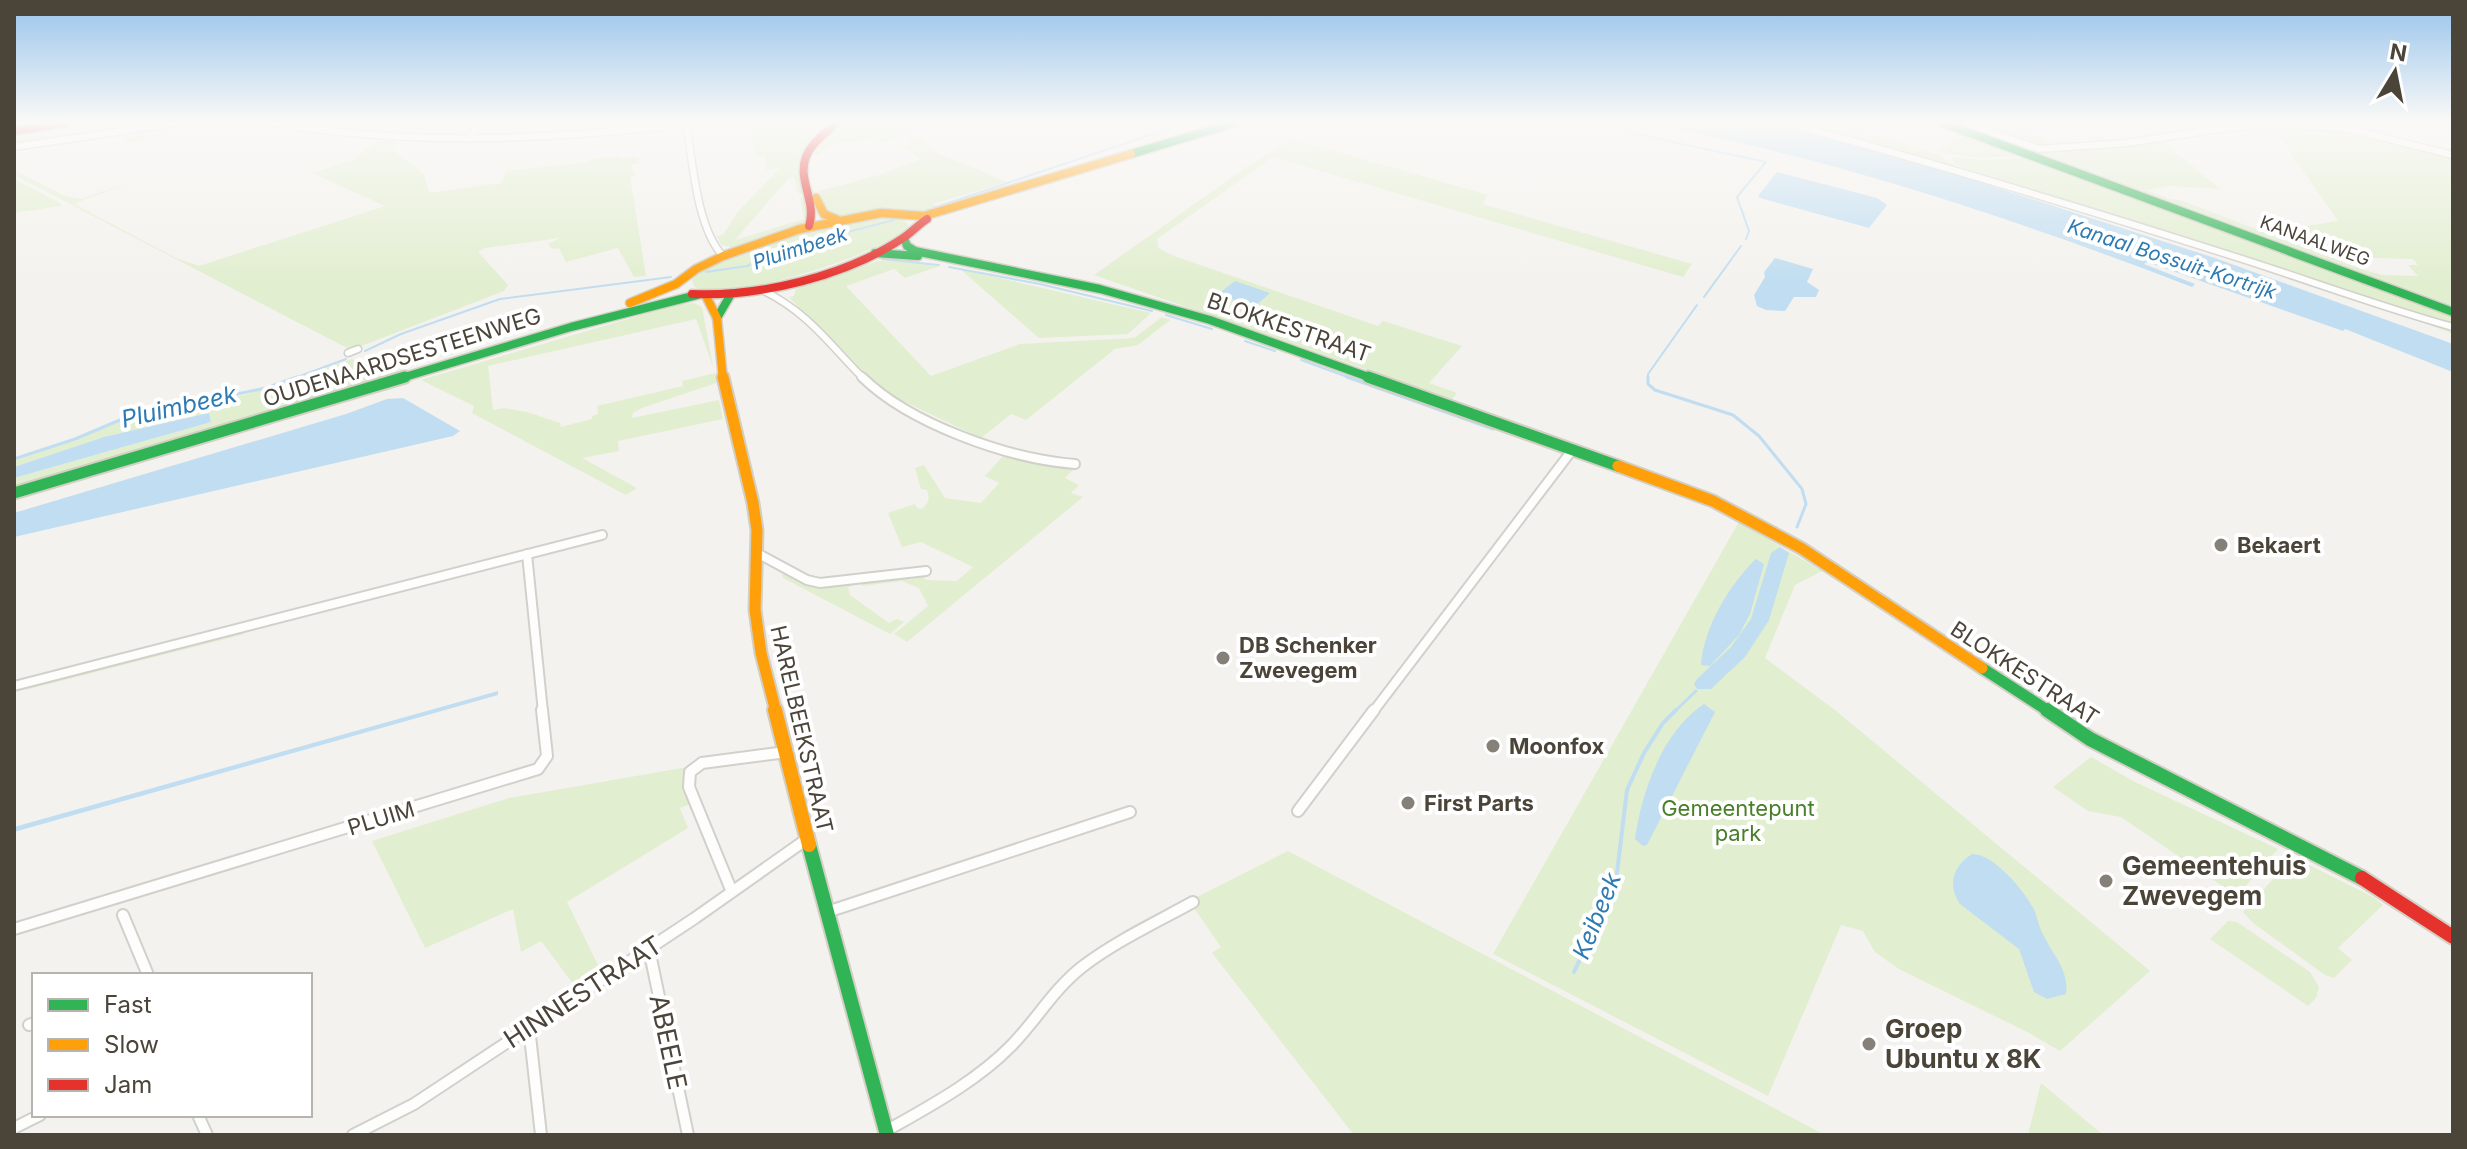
<svg xmlns="http://www.w3.org/2000/svg" width="2467" height="1149" font-family="Inter,sans-serif">
<rect width="100%" height="100%" fill="#f4f2ee"/>
<path fill="#e1eecf" d="M90,123H161L14,145V135Z
M188,123H221L128,143L123,135L14,151Z
M749,123H831C806,150 794,155 805,193L799,194L794,177L789,178L735,240L804,219L800,198L807,197L812,217L805,222L731,247L721,245L717,236L723,235L737,213L780,168L766,170L765,156L756,158Z
M841,123H906L931,150L1007,182L933,204L939,208L918,213L893,208L838,216L827,211L819,191L879,175L920,159L906,148L914,144L904,137L879,143L877,138L828,145L820,154H813Z
M1790,123H1835L1937,154L1962,170Z
M1923,123H1931L2019,156L1978,158L1936,152L1962,137Z
M1969,123L2003,132L2015,128L2013,123H2022L2051,144L2052,140C2067,142 2079,143 2096,143L2071,123H2038H2079L2075,124C2086,131 2096,132 2107,139L2101,140L2107,144L2061,147L2052,144L2055,147L2045,148Z
M2263,125L2342,129L2453,155V306L2040,153L2162,141L2220,189L2169,186L2146,190L2170,199L2180,200L2361,269L2382,275L2418,276L2408,265H2418L2413,259L2343,257L2317,234L2287,229L2338,221L2274,129L2257,128Z
M1293,139L1488,195L1482,204L1692,264L1683,277L1273,157L1157,239L1158,248L1174,256L1378,326L1383,321L1462,346L1429,383L1457,393L1452,399L1094,275L1248,166Z
M376,141H399L391,148L424,174L429,193L501,183L506,171L589,162L590,159L619,156V159L638,157L639,163L631,165L635,176L630,177L646,276L634,277L618,248L566,262L559,248L552,249L548,244L560,238L485,248L478,252L508,285L504,291L351,350L14,175V170L65,196L81,199L141,178L74,204L176,258L199,266L385,206L312,173L353,160Z
M1951,157L1987,160L2025,158L2453,316V334L2409,317L2412,314L1978,174L1954,163Z
M14,179L62,204L61,206L14,213Z
M887,216L903,219L909,226C888,253 721,306 694,286L692,280C721,245 842,224 887,216Z
M904,260L940,266L905,278L894,269L846,286L931,376L1020,344L1134,338L1162,317L1170,320L1138,345L1115,349L1026,420L1011,414L981,438L886,393L858,369L789,297L794,296L796,289L878,261Z
M960,269L1151,313L1128,334L1039,338Z
M694,303L702,307L713,367L696,319L488,366L493,410L504,408L527,412L560,423L561,427L592,419V416L598,414L597,406L683,386L682,381L715,373L716,383L642,408L633,413L632,418L719,400L723,419L618,441L619,451L582,458L637,488L626,495L472,413L474,406L421,380L679,304Z
M352,359L385,377L14,486V478L211,422L209,413L104,437L14,467V461L88,435L121,420L182,404L244,395Z
M1003,456L1073,470L1065,478L1079,485L1071,493L1083,497L907,642L894,634L928,606L919,588L902,581L862,586V581L920,574L926,580L957,581L973,567L921,542L902,547L888,513L915,504L917,508L922,509C929,503 930,498 927,490L921,489L915,468L924,465L945,498L981,503L999,483L985,476Z
M1739,522L1822,571L1795,585L1765,658L1835,710L2150,971L2060,1051L2029,1033L1899,969L1875,952L1863,931L1841,925L1768,1096L1493,954Z
M782,572L811,585L858,581V584L848,587L850,595L889,623L897,619L904,622L890,634L783,578Z
M237,633L245,634L25,690L35,685Z
M2091,757L2133,781L2278,849L2237,896L2121,817L2088,811L2053,787Z
M688,767L693,803L680,808L688,828L567,902L600,969L574,985L541,941L521,952L513,909L425,948L372,841L509,798Z
M1288,851L1825,1135H1354L1212,953L1221,947L1189,901Z
M2293,857L2375,898L2383,905L2338,948L2352,960L2334,978L2325,975L2253,923L2243,912Z
M2228,921L2237,922L2310,972L2319,987L2316,998L2308,1006L2210,939Z
M2041,1083L2103,1135H2028Z"/>
<path fill="#c0ddf1" d="M1645,123H1766L1898,156L2215,258L2453,344V372L2345,329L2343,331L2147,262L2144,264L2195,284L2192,287C2015,219 1833,158 1645,123Z
M1777,172L1877,198L1887,205L1869,228L1760,198L1758,196Z
M1775,258L1813,269L1807,282L1819,290L1816,297H1794L1785,311L1766,310L1757,306L1754,295L1765,277L1764,272Z
M1235,281L1270,293L1254,307L1218,294Z
M403,398L460,431L453,436L14,537V513L346,414L387,399Z
M209,413L211,422L14,478V467L104,437Z
M1756,559L1764,564L1750,614L1739,635L1710,666L1701,665C1704,627 1729,585 1756,559Z
M498,691V695L14,832V827Z
M1704,704L1715,712L1647,845L1643,846L1635,839C1642,791 1662,732 1704,704Z
M1972,854C1993,853 2027,893 2035,912C2038,920 2039,928 2044,936C2054,957 2069,970 2066,994L2047,999L2034,992L2019,949L1960,904C1947,885 1953,866 1972,854Z"/>
<g fill="none" stroke-linecap="round" stroke-linejoin="round">
<path stroke="#c0ddf1" stroke-width="2" d="M1626,132L1766,162L1737,197L1749,231L1746,239
M933,208L1186,123
M882,259L939,265
M949,267L1040,284L1152,311
M706,272L747,266L786,248L894,220
M1704,297L1741,246
M1166,315L1212,329
M1245,341L1275,351
M365,351L401,334L500,299L671,277
M1301,360L1353,379
M292,379L346,359
M1648,379V374L1697,305"/>
<path stroke="#c0ddf1" stroke-width="3" d="M1347,377L1493,429
M1648,377V384L1655,390L1733,415L1759,436L1802,489L1806,504L1797,527
M14,459L75,439L127,417L266,388L297,377
M1674,712L1696,691"/>
<path stroke="#c0ddf1" stroke-width="4" d="M1574,972L1616,881L1627,790L1644,753L1663,723L1676,710"/>
<path fill="#c0ddf1" fill-rule="evenodd" d="M1780,547L1789,553L1769,620L1745,657L1711,689H1697L1694,684L1697,679L1731,647L1751,619L1771,553Z"/>
<defs>
<path id="street-far2" d="M272,123C411,146 547,140 686,124
M686,123C693,161 696,227 723,256
M1786,123C1939,164 2089,210 2239,258C2311,281 2381,307 2453,327
M1966,123L2039,149L2127,143L2225,128L2281,124L2349,129L2453,155
M469,139L480,123
M14,147L178,123
M762,290C808,312 829,344 864,379
M348,353L358,349"/>
<path id="street-far1" d="M862,377C910,424 1009,459 1075,464
M757,553L807,580L820,583L926,571
M527,554L543,712
M14,686L602,535
M1373,712L1573,449"/>
<path id="street" d="M1298,811L1374,710
M732,892L689,787L690,772L702,763L786,752
M827,912L1130,812
M123,915L148,975
M14,929L538,769L547,756L542,710
M649,949L688,1135
M29,1025L34,1023
M529,1027L541,1135
M198,1115L207,1135
M14,1128L40,1115
M886,1131C930,1106 977,1081 1012,1045C1037,1019 1054,989 1082,967C1116,941 1155,923 1193,902
M353,1135L414,1104L695,918L807,839"/>
<path id="fast-far2" d="M1943,123L2453,312
M1131,154L1234,123
M904,238L907,246L915,251L1100,289L1210,320L1374,379
M875,253L918,256
M717,318L731,294
M398,379L571,327L697,295"/>
<path id="fast-far1" d="M1368,377L1618,466
M14,493L405,377
M1982,668L2050,712"/>
<path id="fast" d="M2047,710L2090,739L2362,878
M809,845L887,1135"/>
<path id="slow-far2" d="M816,198L824,214L838,220
M706,296L717,318L723,379
M630,303L676,284L696,269L723,256L800,229L881,213L924,216L1131,154"/>
<path id="slow-far1" d="M723,377L753,503L757,530L755,610L761,653L776,712
M1618,466L1713,501L1801,548L1982,668"/>
<path id="slow" d="M775,710L809,845"/>
<path id="jam-far1" d="M14,131L64,123
M809,226C817,202 797,180 806,157C811,143 826,133 836,123
M692,294C760,297 846,276 903,238C912,232 918,225 927,219"/>
<path id="jam" d="M2362,878L2453,937"/>
</defs>
<use href="#street-far2" stroke="#d2d0cb" stroke-width="9"/>
<use href="#street-far1" stroke="#d2d0cb" stroke-width="12"/>
<use href="#street" stroke="#d2d0cb" stroke-width="14"/>
<use href="#fast-far2" stroke="#d3cfc5" stroke-width="11"/>
<use href="#fast-far1" stroke="#d3cfc5" stroke-width="15"/>
<use href="#fast" stroke="#d3cfc5" stroke-width="18"/>
<use href="#slow-far2" stroke="#d3cfc5" stroke-width="11"/>
<use href="#slow-far1" stroke="#d3cfc5" stroke-width="15"/>
<use href="#slow" stroke="#d3cfc5" stroke-width="18"/>
<use href="#jam-far1" stroke="#d3cfc5" stroke-width="11"/>
<use href="#jam" stroke="#d3cfc5" stroke-width="18"/>
<use href="#street-far2" stroke="#fdfdfc" stroke-width="6"/>
<use href="#street-far1" stroke="#fdfdfc" stroke-width="8"/>
<use href="#street" stroke="#fdfdfc" stroke-width="10"/>
<use href="#fast-far2" stroke="#30b455" stroke-width="8"/>
<use href="#fast-far1" stroke="#30b455" stroke-width="11"/>
<use href="#fast" stroke="#30b455" stroke-width="14"/>
<use href="#slow-far2" stroke="#ff9f0a" stroke-width="8"/>
<use href="#slow-far1" stroke="#ff9f0a" stroke-width="11"/>
<use href="#slow" stroke="#ff9f0a" stroke-width="14"/>
<use href="#jam-far1" stroke="#e5322d" stroke-width="8"/>
<use href="#jam" stroke="#e5322d" stroke-width="14"/>
</g>
<linearGradient id="sky" x2="0" y2="1"><stop stop-color="#98c4ec"/><stop offset="0.43" stop-color="#faf9f7"/><stop offset="1" stop-color="#faf9f7" stop-opacity="0"/></linearGradient>
<rect width="2467" height="284" fill="url(#sky)"/>
<g fill="#868178" stroke="#fff" stroke-width="3">
<circle cx="2221" cy="545" r="8"/>
<circle cx="1223" cy="658" r="8"/>
<circle cx="1493" cy="746" r="8"/>
<circle cx="1408" cy="803" r="8"/>
<circle cx="2106" cy="881" r="8"/>
<circle cx="1869" cy="1044" r="8"/>
</g>
<g text-anchor="middle" stroke-width="8" stroke-linejoin="round" paint-order="stroke">
<g font-size="18" fill="#4b4439" stroke="#fff">
<text transform="translate(2315 241) rotate(20)" y="6">KANAALWEG</text>
</g>
<g font-size="20" font-style="italic" fill="#2e7ab2" stroke="#fff">
<text transform="translate(800 248) rotate(-18)" y="7">Pluimbeek</text>
<text transform="translate(2172 259) rotate(18)" y="7">Kanaal Bossuit-Kortrijk</text>
</g>
<g font-size="22" fill="#4b4439" stroke="#fff">
<text transform="translate(1289 327) rotate(19)" y="8">BLOKKESTRAAT</text>
<text transform="translate(402 357) rotate(-17)" y="8">OUDENAARDSESTEENWEG</text>
<text transform="translate(2025 673) rotate(33)" y="8">BLOKKESTRAAT</text>
<text transform="translate(802 729) rotate(77)" y="8">HARELBEEKSTRAAT</text>
<text transform="translate(381 818) rotate(-17)" y="8">PLUIM</text>
</g>
<g font-size="22" font-weight="bold" fill="#4b4439" stroke="#fff" text-anchor="start">
<text x="2237" y="553">Bekaert</text>
<text x="1239" y="653">DB Schenker<tspan x="1239" dy="25">Zwevegem</tspan></text>
<text x="1509" y="754">Moonfox</text>
<text x="1424" y="811">First Parts</text>
</g>
<g font-size="22" fill="#4a7f2a" stroke="#fff">
<text x="1738" y="816">Gemeentepunt<tspan x="1738" dy="25">park</tspan></text>
</g>
<g font-size="24" font-style="italic" fill="#2e7ab2" stroke="#fff">
<text transform="translate(179 407) rotate(-13)" y="8">Pluimbeek</text>
<text transform="translate(1597 916) rotate(-68)" y="8">Keibeek</text>
</g>
<g font-size="26" font-weight="bold" fill="#4b4439" stroke="#fff" text-anchor="start">
<text x="2122" y="875">Gemeentehuis<tspan x="2122" dy="30">Zwevegem</tspan></text>
<text x="1885" y="1038">Groep<tspan x="1885" dy="30">Ubuntu x 8K</tspan></text>
</g>
<g font-size="26" fill="#4b4439" stroke="#fff">
<text transform="translate(583 992) rotate(-33)" y="9">HINNESTRAAT</text>
<text transform="translate(668 1042) rotate(78)" y="9">ABEELE</text>
</g>
</g>
<rect width="2467" height="1149" fill="none" stroke="#4b4439" stroke-width="32"/>
<rect x="32" y="973" width="280" height="144" fill="#ffffff" stroke="#b7b4b0" stroke-width="2"/>
<rect x="48" y="999" width="40" height="12" fill="#30b455" stroke="#b7b4b0" stroke-width="2"/>
<text x="104" y="1013" font-size="24" fill="#4b4439">Fast</text>
<rect x="48" y="1039" width="40" height="12" fill="#ff9f0a" stroke="#b7b4b0" stroke-width="2"/>
<text x="104" y="1053" font-size="24" fill="#4b4439">Slow</text>
<rect x="48" y="1079" width="40" height="12" fill="#e5322d" stroke="#b7b4b0" stroke-width="2"/>
<text x="104" y="1093" font-size="24" fill="#4b4439">Jam</text>
<g transform="translate(2395 72) rotate(10)" stroke="#ffffff" stroke-width="6" paint-order="stroke">
<path d="M0-6L14 30L0 20L-14 30Z" fill="#4b4439"/>
<text y="-12" font-size="22" font-weight="bold" text-anchor="middle" fill="#4b4439">N</text>
</g>
</svg>
